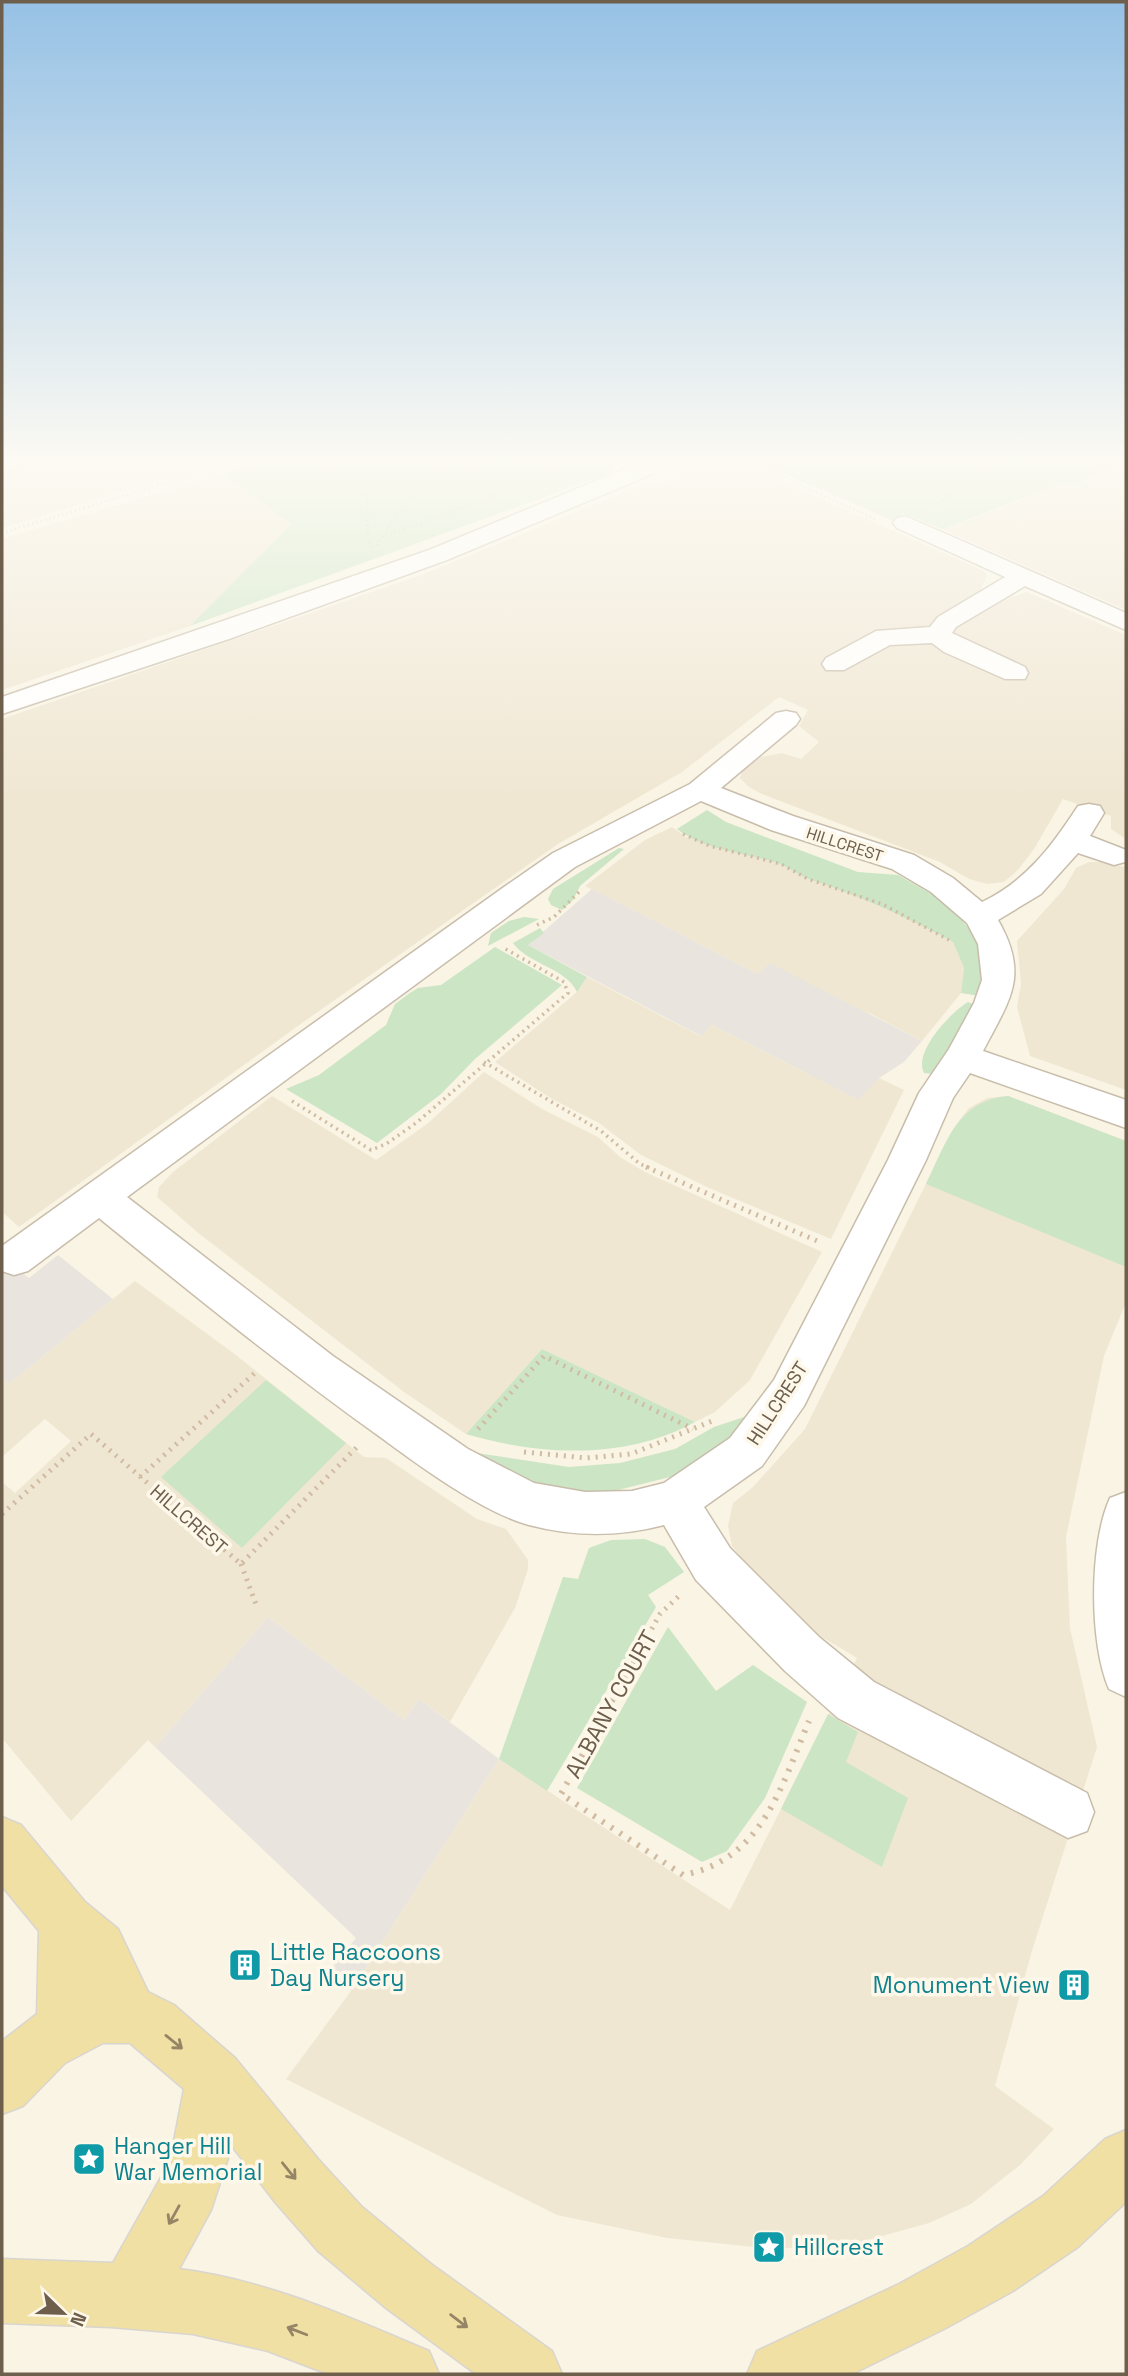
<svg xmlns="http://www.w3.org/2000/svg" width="1128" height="2376" font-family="'Space Grotesk',sans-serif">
<rect width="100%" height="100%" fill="#f9f4e4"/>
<path fill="#f0e7d3" d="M33,463H218L2,528V471Z
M689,463H740L984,571L987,576L980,590L1002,600L1027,592L1126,635V839L1111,829V816L1063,799L1034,849L1017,871L1004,882L987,884L969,879L940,862L762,794L749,787L740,778L744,769L760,757L782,753L801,759L819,742L799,726L808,710L779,697L682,772L558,844L309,1018L19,1227L2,1212V719L421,575L645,484L678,480L688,473Z
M1051,463H1126V610L942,529L1028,498Z
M224,474L291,524L190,626L2,690V539Z
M672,827L686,837L781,864L808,879L882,904L953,942L964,968L961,993L922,1041L871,1014L758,974L585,886L645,840Z
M1089,862H1101L1124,867L1126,864V1090L1030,1056L1017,1007L1021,984L1017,941L1064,889L1076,868Z
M587,977L700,1036L712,1025L808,1074L879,1078L904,1090L831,1239L709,1188L641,1155L599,1123L552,1099L495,1062L577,992Z
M484,1072L542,1109L598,1137L620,1157L645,1172L822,1252L750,1380L715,1412L695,1422L542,1349L466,1434L404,1392L197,1232L157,1197L159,1187L173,1172L272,1096L376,1160L427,1124Z
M1008,1096L1126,1141V1302L1104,1356L1066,1537L1070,1628L1097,1747L1031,1954L995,2086L1054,2129L1020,2165L971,2204L929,2223L853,2244L817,2248H765L667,2238L557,2215L286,2079L351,1991L499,1759L730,1910L857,1658L807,1628L765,1588L732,1546L728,1526L733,1503L753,1487L805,1429L953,1129L969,1108L987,1098Z
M135,1281L232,1352L364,1457L386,1458L477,1519L506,1529L528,1560V1569L515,1608L450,1722L419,1699L404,1720L268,1617L155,1747L148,1740L71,1821L2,1738V1482L15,1493L71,1441L45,1419L2,1457V1377L10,1383Z"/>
<path fill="#e9e5de" d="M592,889L758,974L770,963L922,1041L904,1062L879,1078L859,1100L712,1025L701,1036L528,945Z
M58,1255L113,1299L9,1384L2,1377V1257L29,1278Z
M268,1617L404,1720L419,1699L499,1759L351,1991L330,1970L356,1938L155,1747Z"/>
<path fill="#cce5c4" d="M256,463H615L612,472L190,626L291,524L224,474Z
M760,463H1120L1101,467L1098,474L1080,480L1086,482L1088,488L1063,483L942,529L903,513L892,520Z
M707,810L726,822L858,872L898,875L935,896L957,914L975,937L982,961L980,996L961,993L964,968L953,942C904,916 863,897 811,880C799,876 789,867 777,863C744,852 705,851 677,829Z
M619,848L624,849L580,886L573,900L562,910L551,905L548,899L553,889Z
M524,917L539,919L488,946L491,933L509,921Z
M540,928L544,933L528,945L587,977L577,992C565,967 529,965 513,943Z
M495,947L562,985L475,1059L441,1094L377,1143L286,1089L319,1075L386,1025L395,1004L410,993L418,988L441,985Z
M968,1002L975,1005L934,1074L924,1073C913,1052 951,1012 968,1002Z
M1008,1096L1126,1141V1267L926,1184C946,1144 957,1100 1008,1096Z
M542,1349L695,1422C626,1460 540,1456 466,1434Z
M266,1380L346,1443L242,1548L161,1477Z
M747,1416L714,1455L678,1475L606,1493L527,1487L463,1451L569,1467L620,1463L675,1449L714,1427Z
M645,1539L665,1547L684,1572L648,1595L656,1607L547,1791L499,1759L563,1577L578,1579L589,1548L611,1540Z
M668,1627L716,1691L753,1665L807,1702L765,1798L727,1851L702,1862L577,1788Z
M828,1714L858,1732L846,1762L908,1798L882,1867L781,1809Z"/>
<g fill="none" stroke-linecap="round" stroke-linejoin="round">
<defs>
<path id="minor" d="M2,463H20L17,468L2,472Z
M639,463L665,465L662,470L447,560L229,639L2,714V697L429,550Z
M905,516L1126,613V630L1025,586L956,627L952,633L1025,667L1028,673L1025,679H1005L944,652L932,643L890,645L844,670H826L822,664L826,658L876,631L930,627L938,617L1005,577L897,528L893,523L897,518Z
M786,711L796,713L800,719L796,725L721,788L793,816L914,855L953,878L982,902C1026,881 1052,846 1078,806L1089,804L1100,806L1104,813L1090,836L1126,850L1125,862L1114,865L1078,853L1041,894L998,920C1030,976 1010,999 983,1051L1126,1100V1128L970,1073L953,1098L926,1160L804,1406L762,1466L704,1507L730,1548L819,1637L874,1682L1087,1793L1094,1812L1087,1831L1068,1838L838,1718L785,1671L696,1580L664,1525C618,1537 575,1537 529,1525C484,1513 421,1467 383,1439C285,1369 192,1294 99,1218L28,1271L14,1275L2,1271V1246L504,887L553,853L690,784L776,713ZM701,801L771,830L892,869L931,892L967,923L978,944L982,980L974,1003L949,1049L919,1093L888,1160L774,1380L730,1438L664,1483L632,1491L585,1492L534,1483L468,1449L333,1356L127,1197L575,867Z
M1126,1492V1697L1109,1689C1089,1643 1089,1544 1110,1498Z"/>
<path id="major" d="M2,1817L21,1825L85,1902L118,1929L148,1992L174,2005L235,2058L318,2159L362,2207L431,2264L552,2351L562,2374H476L386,2308L318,2251L275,2202L232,2146L211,2210L179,2269C267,2280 348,2317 429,2351L439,2374H328L268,2351L193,2334L111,2327L2,2323V2259L113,2263L163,2174L174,2141L184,2089L130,2043H103L65,2063L23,2106L2,2114V2041L37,2014L39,1931L2,1886Z
M1126,2130V2202L1078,2247L1013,2291L944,2329L852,2374H747L757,2351L899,2284L968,2246L1043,2196L1105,2139Z"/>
</defs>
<use href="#minor" stroke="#c8bdab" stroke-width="3"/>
<use href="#major" stroke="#d9d5d0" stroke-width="3"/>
<path stroke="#d0bba2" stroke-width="2.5" stroke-dasharray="1 3.5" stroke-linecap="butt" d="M321,463L367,496L368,539L372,548
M362,463L433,467L520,463
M751,463L875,519
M936,506L985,463
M2,533L231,463
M382,537L485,500L557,463
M377,545L397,514L441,463"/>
<path stroke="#d0bba2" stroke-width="3.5" stroke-dasharray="2 4.5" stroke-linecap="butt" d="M683,834L710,846L781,864L808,879L882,904L949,940
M537,925L554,917L579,892
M484,1062L601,1131L640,1164L650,1168
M292,1101L371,1150L386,1144L416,1123L568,993L564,982L502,947"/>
<path stroke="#d0bba2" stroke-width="5" stroke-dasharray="2 6" stroke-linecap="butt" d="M646,1167L822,1243
M478,1429L544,1356L693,1429
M524,1452L586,1458L631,1454L712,1421
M140,1477L256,1372
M2,1514L91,1434L241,1564L359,1445
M241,1564L257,1607
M617,1692L660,1614L681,1594"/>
<path stroke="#d0bba2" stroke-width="6" stroke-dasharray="2.5 8" stroke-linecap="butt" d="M618,1690L561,1794L683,1875C762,1860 781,1787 809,1721"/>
<use href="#minor" fill="#fff" fill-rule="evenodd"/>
<use href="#major" fill="#f1e0a3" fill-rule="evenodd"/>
</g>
<defs><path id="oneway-shaft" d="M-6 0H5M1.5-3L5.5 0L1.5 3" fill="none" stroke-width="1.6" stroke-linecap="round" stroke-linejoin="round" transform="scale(1.75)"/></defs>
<g stroke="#958566">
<use href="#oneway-shaft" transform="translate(174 2042) rotate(39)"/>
<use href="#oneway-shaft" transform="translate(289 2171) rotate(51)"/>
<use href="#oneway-shaft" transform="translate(174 2215) rotate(119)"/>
<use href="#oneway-shaft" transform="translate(459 2321) rotate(37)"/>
<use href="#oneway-shaft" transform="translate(297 2331) rotate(-159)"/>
</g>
<linearGradient id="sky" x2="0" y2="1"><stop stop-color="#96c1e5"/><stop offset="0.58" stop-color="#fcfaf3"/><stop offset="1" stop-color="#fcfaf3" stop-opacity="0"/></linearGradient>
<rect width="1128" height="796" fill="url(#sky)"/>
<defs>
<symbol id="building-square" viewBox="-11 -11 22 22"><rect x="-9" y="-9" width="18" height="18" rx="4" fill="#0f9aa8" stroke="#fdf8e9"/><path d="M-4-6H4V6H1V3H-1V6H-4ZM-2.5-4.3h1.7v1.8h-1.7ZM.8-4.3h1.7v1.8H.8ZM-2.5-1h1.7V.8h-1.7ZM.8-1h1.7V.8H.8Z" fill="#fff"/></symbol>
<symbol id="sight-square" viewBox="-11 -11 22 22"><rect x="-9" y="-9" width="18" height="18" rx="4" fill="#0f9aa8" stroke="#fdf8e9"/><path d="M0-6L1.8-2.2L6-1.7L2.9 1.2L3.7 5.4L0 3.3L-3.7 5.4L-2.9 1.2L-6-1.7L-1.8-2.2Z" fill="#fff"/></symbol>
</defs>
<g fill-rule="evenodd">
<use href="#building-square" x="226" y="1946" width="38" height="38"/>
<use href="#building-square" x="1055" y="1966" width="38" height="38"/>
<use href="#sight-square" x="70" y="2140" width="38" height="38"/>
<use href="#sight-square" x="750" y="2228" width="38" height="38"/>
</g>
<g text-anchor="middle" stroke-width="7" stroke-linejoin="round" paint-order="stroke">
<g font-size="16" fill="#6e5e4c" stroke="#fdf8e9">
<text transform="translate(845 844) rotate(18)" y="6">HILLCREST</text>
</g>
<g font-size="19" fill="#6e5e4c" stroke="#fdf8e9">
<text transform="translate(777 1403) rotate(-57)" y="7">HILLCREST</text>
<text transform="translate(189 1519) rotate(41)" y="7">HILLCREST</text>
</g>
<g font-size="23" fill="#6e5e4c" stroke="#fdf8e9">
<text transform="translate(611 1704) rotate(-61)" y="8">ALBANY COURT</text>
</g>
<g font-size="23" fill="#0d838f" stroke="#fdf8e9" text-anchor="start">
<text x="270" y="1960">Little Raccoons<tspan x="270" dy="26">Day Nursery</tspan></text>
<text x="1050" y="1993" text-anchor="end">Monument View</text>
<text x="114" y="2154">Hanger Hill<tspan x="114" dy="26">War Memorial</tspan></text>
<text x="794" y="2255">Hillcrest</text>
</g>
</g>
<rect width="1128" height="2376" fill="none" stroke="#6e5e4c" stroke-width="7"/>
<g transform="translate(63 2313) rotate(113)" stroke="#fdf8e9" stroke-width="5" paint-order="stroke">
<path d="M0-5L12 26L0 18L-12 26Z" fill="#6e5e4c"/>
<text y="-10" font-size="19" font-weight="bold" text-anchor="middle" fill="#6e5e4c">N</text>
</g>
</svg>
